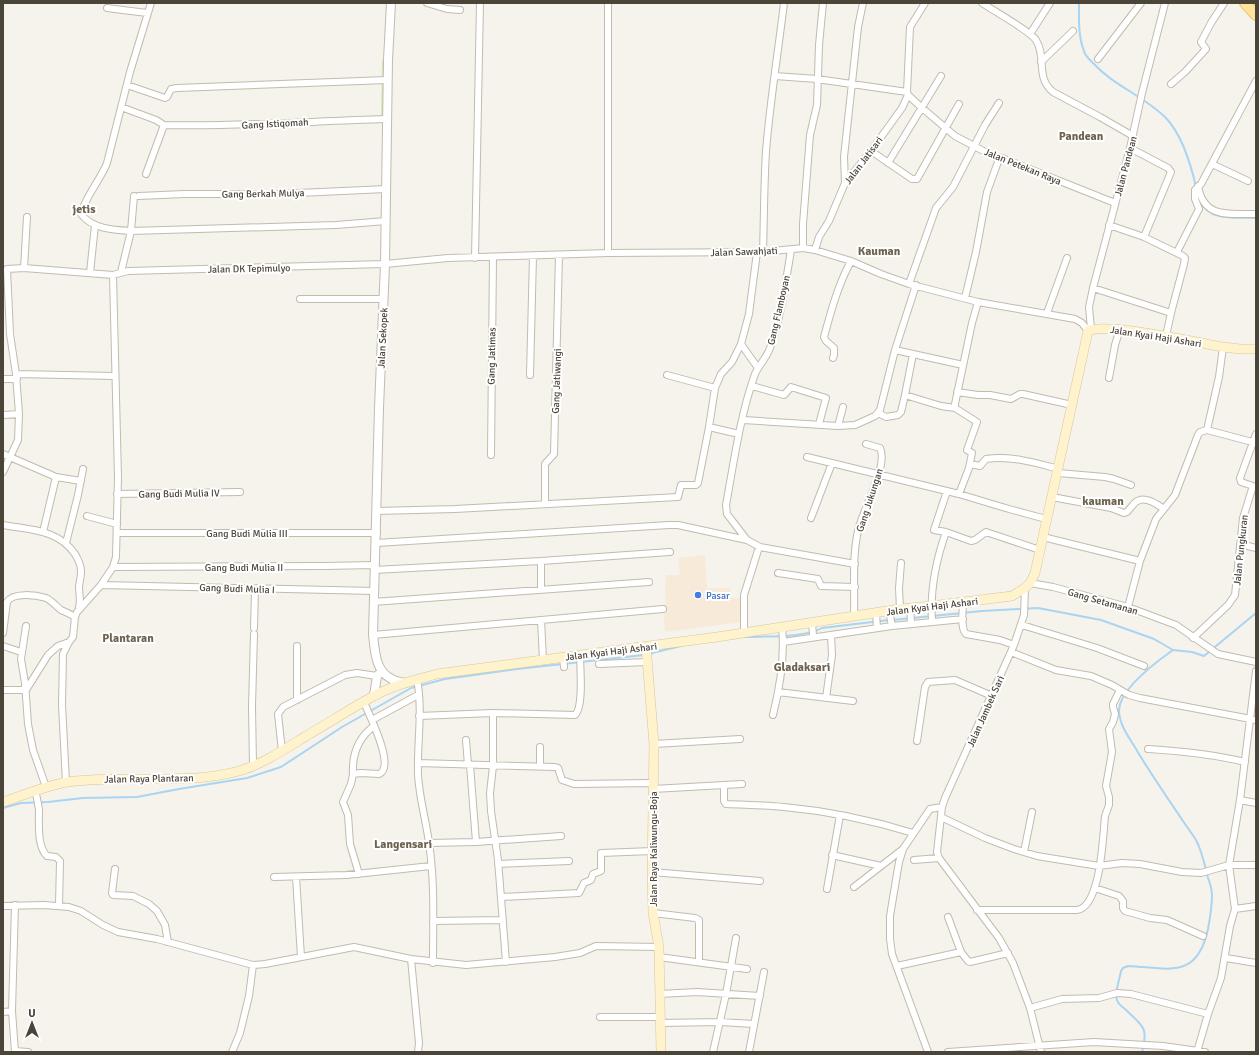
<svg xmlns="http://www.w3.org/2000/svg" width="1259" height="1055" font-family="Signika,sans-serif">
<rect width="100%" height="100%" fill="#f6f3ec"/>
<path fill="#f7ead8" d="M705,555L707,588H730L732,598H741L743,622L665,632L663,605L666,604L665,591L666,575H680L678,558Z"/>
<path fill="#d2eab5" d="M382,60H388L386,119H381Z"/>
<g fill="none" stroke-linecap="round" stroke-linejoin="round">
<path stroke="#a9d4f2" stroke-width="2" d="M1079,3C1079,19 1078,36 1084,51C1085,56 1090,60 1093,63C1114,86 1144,96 1166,118C1182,135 1191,165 1196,187
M1200,201C1210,222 1237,217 1256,218
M893,620L982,611L1038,608L1101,620L1154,639L1173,650L1192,652L1204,656L1256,613
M745,637C765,636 805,638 822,628L889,620
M648,654L681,646
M3,808L21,803L48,802L83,798L137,797L179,789L247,778L281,767L342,727L411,688L445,679L517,669L644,655
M1142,1052C1149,1026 1142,1026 1125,1009C1122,1007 1118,1003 1117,1000C1114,994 1120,978 1121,971L1123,968L1128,966C1169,968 1197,980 1208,929C1210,918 1212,907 1212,896C1212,890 1210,883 1208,878C1205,866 1202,851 1196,840C1191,832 1184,823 1179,815C1164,793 1149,771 1136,749C1129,737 1119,725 1119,710C1120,689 1156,662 1173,650"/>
<defs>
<path id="minor" d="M151,3L130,72L107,163C100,181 86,195 81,214C92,229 114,230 131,231L336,225L386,221
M427,3L447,9L460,10
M608,3V253
M982,3C994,11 1030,31 1036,40C1047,58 1035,77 1053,92L1100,117L1133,136
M107,8L147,13
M1030,34L1050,3
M1098,59L1141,3
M1041,62L1073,31
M775,76L817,79L907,92L908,95L921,107L955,136L995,157L1002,158L1115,203
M1171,84L1185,72L1206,49L1201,42L1211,23L1224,3
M127,85L165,98L167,97L171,89L177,88L387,80
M907,92L910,27L925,3
M121,107L156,120L164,125
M164,125C239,127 312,121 386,119
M1130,148L1168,168L1171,172L1144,237
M871,151L912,179H917L959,104
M888,163L941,76
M1212,164L1248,181
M146,174L164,125
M845,183L844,157L858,27L863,3
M1198,186C1204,220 1230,213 1256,214
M139,196L184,194H277L386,189
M1109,225L1144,237L1183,256L1185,258L1184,264L1171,313
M803,248V224L810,135L817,105L819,45L823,3
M791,250C786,281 781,317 770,348C767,357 759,365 755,374C740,416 734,461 726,505L727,514L747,540L760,547L855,564
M815,250L819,237L829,221L845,183L871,151L902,108L908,95
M763,252C764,219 764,185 766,151C770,102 778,53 784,3
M1177,252L1199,209L1195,199V190L1201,184L1256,81
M475,258L480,3
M24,268L27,217
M121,272L131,231L134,196
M90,273L95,225
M909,284L936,208L953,187L985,125L999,103
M1093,288L1171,313L1166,336
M965,298L976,252L987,192L999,159
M300,299H384
M1047,313L1067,258
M1091,329L1089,307L1093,288L1130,148L1142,93L1165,3
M741,344L758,368
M895,350L963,365
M913,354L905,395L941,406L955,408
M833,358L834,355V348L826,341L824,337C831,311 838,285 851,261
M16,374L115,376
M530,375L533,256
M667,375L715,388
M1109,378L1115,345L1120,329
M3,379H17
M752,386L784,395L791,387L826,398L819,424
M957,392L978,395H990L1011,399L1020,394H1023L1072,405
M878,413L886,417L898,415L901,412L905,395
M3,415L19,414
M743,420L838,426L855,425L875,416L880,410L895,350L916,285
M838,426L843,407
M1207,430L1256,443
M739,434L709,427L715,388L721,374L732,362L741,344L749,314L757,252
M1256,434L1240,478L1241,482L1256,487
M3,454L56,477L81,481
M491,455L493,257
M807,457L959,494L1009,509L1046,519
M970,464L980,466L986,459C1010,455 1036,463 1059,469
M3,472L18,440L19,414L16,374L10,334L7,269L24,268L113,275L128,271L385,264L448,258L608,253L763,252L803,248L815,250L851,261L881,274L909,284L978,302L1075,319L1082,323L1088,331
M1058,473L1105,477L1114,479L1131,485
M947,491L934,530L946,532L971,541L975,540L986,532L1040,550
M117,494L240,492
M959,494L969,468L972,453L967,450L977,422L955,408V404L972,323L978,302
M1052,497L1111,508L1124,513L1127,512C1130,509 1133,504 1136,502C1144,495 1157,504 1164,509
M545,503V464L554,454L559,255
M376,511L455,509L678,497L681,485H696L698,483L709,427
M87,516L117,524
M811,518L832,463
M3,525C30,530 58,529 75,554C78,559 81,565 81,571C81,576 80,581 79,586C79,593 81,601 79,607
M43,532L56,477
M117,533H377
M1043,537L1140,561
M66,543L78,495L83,469
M376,543L669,525H678L747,540
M1240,544L1256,548
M113,567L325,566L374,565
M374,570L541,561
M778,573L818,579L821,586L855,587
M1030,583L1053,587L1128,607L1176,625L1218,654L1256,662
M101,585L374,591
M1025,588L1024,615L1014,645L945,798L942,807L937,852L939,858L999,938L1013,963L1030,1008L1041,1052
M541,589V561L670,552
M373,602L649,582
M963,602C963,611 960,628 966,634L1000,640L1014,645
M1128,607L1140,561L1156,519L1175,495L1198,435L1200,432L1207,430L1219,377L1223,347
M910,608L911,623
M900,609L899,588L901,563
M889,611L892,626
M876,613L877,628
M854,616C855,588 851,547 861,521C866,505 888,464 880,448L866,444
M541,620L543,660
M932,621C930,591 936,560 946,532
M812,623L813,635
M1022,625L1097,648L1144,666
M26,626L21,659L25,683L28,724L33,750L46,787
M254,628L255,589
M3,633L7,602C13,592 36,595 46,598C51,600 56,606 61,610C66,612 70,614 75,617
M744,633V595L759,547
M373,635L663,609
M1193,638L1228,605L1235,595L1243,518L1253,486
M783,642L892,626L963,619
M3,646L21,652
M1011,652L1056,670L1091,676L1112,685L1129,695L1140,698L1256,720
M563,657L564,667
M599,664L647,662
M417,679C423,710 417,743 418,774C419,797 426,820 429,843C435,883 433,923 433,963
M3,690H26L48,655L58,646L69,642
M778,692L853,701
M826,698L832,655L831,635
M297,700V646
M493,713V766L490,793L491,811L498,860L506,962
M773,715C780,687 785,656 782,627
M419,716L493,713L575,715C584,707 580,668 580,655
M372,720L418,695
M466,740L468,765
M917,741L925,687L928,682L955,680L992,696
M654,744L740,739
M540,747V766
M1148,749C1181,751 1212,754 1245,762
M282,751L278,714L283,707L345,675L357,673L377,676
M418,763L555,767L558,768L562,780L574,784L653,783
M253,765L252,706L254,634
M470,765L476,842
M353,774C352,755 358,738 374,726
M66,782L62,705L63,654L69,642L73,637L75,617L77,612L101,585L113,567L116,557L118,477L113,275
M724,786V801L726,804C745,805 764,805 784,807C828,811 871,820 913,833
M653,789L742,784
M35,791C37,797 38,803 39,810C39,823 37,847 47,856L56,857L60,861L59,905
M1240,800L1256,803
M941,817L985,838L1014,849L1037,856L1099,866L1122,863L1140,864L1182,872L1201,873L1229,865H1256
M429,843L476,842L561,836
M1024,852L1032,812
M832,855L881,866
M914,860L939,858
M498,864L569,861
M115,869L112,893L113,895L133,896L149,904L157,911L165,925L168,942
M652,872L760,881
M359,874L350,844L348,815L343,802L351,784L353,774L361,773L379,774C396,767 369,715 364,702
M274,877L346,875L431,866
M296,877L301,957
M854,887L903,849
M1095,888L1119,896L1123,901V908L1125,911L1150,918L1167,920L1203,936
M827,889L840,815
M501,897L579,893L584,883L591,880L593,874L601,871V853L652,851
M3,906L44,905L69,907L81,911L103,925L118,932L157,939L253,965L265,964L354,947L411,959L466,965L555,957L580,953L596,946L659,947
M1235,909L1256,906
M977,910H1077C1101,907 1103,835 1105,816L1109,805V797L1106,786L1112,752L1109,729L1113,722L1115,714L1113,707V704L1120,690
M653,913L695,918L699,920V962
M948,917L961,952
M433,921L503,920
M659,957L747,969
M1226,958L1256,963
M411,959L419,1043L418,1052
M897,966L961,952L968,961L970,962L1008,953
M659,994L697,992L760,996
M1030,1008L1062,999L1099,998L1117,993L1131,994L1208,1014
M3,1012L12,1011
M600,1017H660
M660,1023L720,1022L754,1024
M15,1051L28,1052
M15,1052L12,1011L15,905
M232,1052L240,1033L249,996L253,965
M713,1052L726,994L736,938
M749,1052L764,972
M928,1052L892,954L890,939V916L899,862L903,849L930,809L942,807
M948,1052L1094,1042L1163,1046L1205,1052
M1197,1052L1208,1014L1221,978L1230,926L1235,909L1229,865L1240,800L1256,671"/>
<path id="tertiary" d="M391,3L388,60L385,264L379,408L373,635C375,650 375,670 390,678C394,681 400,682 405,683
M374,695L377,676L382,671"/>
<path id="secondary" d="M646,646L654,744L652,872L653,913L659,947L661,1052
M3,802C24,795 45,786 67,782C124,774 183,786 239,771C263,764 285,749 306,736C329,723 351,708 374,696C393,685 416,680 437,674L717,637L900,609L931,606L1012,596L1025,588L1030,583L1035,573L1088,331C1105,322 1200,343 1223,347L1240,349H1256"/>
<path id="primary" d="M1245,3L1256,15"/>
</defs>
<use href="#minor" stroke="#c2bbae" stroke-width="8"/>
<use href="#tertiary" stroke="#c2bbae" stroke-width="10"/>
<use href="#secondary" stroke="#d6c79b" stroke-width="10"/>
<use href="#primary" stroke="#e6c16a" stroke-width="12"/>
<use href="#minor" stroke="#fff" stroke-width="6"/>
<use href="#tertiary" stroke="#fff" stroke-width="8"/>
<use href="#secondary" stroke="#fff3cd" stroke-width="9"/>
<use href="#primary" stroke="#ffe39c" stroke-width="10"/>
</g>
<circle fill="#3f7fe0" stroke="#fff" stroke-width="1.5" cx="698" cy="595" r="4"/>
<g text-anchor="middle" stroke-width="4" stroke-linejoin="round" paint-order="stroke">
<g font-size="10" fill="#4b4439" stroke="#fff">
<text transform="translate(275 123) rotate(-3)" y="4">Gang Istiqomah</text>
<text transform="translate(863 160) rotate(-53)" y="4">Jalan Jatisari</text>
<text transform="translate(1023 166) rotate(22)" y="4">Jalan Petekan Raya</text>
<text transform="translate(1125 166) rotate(-75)" y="4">Jalan Pandean</text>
<text transform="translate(263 193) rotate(-1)" y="4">Gang Berkah Mulya</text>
<text transform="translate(744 251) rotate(-2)" y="4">Jalan Sawahjati</text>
<text transform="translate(249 268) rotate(-1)" y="4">Jalan DK Tepimulyo</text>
<text transform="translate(778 310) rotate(-77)" y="4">Gang Flamboyan</text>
<text transform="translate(1156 336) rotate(9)" y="4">Jalan Kyai Haji Ashari</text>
<text transform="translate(382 338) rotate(-87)" y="4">Jalan Sekopek</text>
<text transform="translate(491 356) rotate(-89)" y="4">Gang Jatimas</text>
<text transform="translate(556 381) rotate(-88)" y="4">Gang Jatiwangi</text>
<text transform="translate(179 493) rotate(-1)" y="4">Gang Budi Mulia IV</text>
<text transform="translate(869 500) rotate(-72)" y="4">Gang Jukungan</text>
<text x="247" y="537">Gang Budi Mulia III</text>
<text transform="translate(1240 550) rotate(-84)" y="4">Jalan Pungkuran</text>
<text x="244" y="571">Gang Budi Mulia II</text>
<text transform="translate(237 588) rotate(2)" y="4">Gang Budi Mulia I</text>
<text transform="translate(1103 601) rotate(16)" y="4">Gang Setamanan</text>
<text transform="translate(932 606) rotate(-7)" y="4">Jalan Kyai Haji Ashari</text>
<text transform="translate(611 651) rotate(-7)" y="4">Jalan Kyai Haji Ashari</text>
<text transform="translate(985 711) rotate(-66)" y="4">Jalan Jambek Sari</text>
<text transform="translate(149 778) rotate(-1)" y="4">Jalan Raya Plantaran</text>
<text transform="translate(653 849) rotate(-90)" y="4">Jalan Raya Kaliwungu-Boja</text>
</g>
<g font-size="10" fill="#366cbe" stroke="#fff" text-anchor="start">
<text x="706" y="599">Pasar</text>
</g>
<g font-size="12" font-weight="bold" fill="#6e6250" stroke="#fff">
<text x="1081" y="140">Pandean</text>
<text x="84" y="213">jetis</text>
<text x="879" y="255">Kauman</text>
<text x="1103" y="505">kauman</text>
<text x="128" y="642">Plantaran</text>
<text x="802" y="671">Gladaksari</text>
<text x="403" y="848">Langensari</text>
</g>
</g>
<rect width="1259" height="1055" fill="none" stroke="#4b4439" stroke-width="8"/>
<g transform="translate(32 1023)" stroke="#ffffff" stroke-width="3" paint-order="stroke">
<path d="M0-3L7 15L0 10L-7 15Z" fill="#4b4439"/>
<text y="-6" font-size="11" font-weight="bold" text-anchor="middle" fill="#4b4439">U</text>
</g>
</svg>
